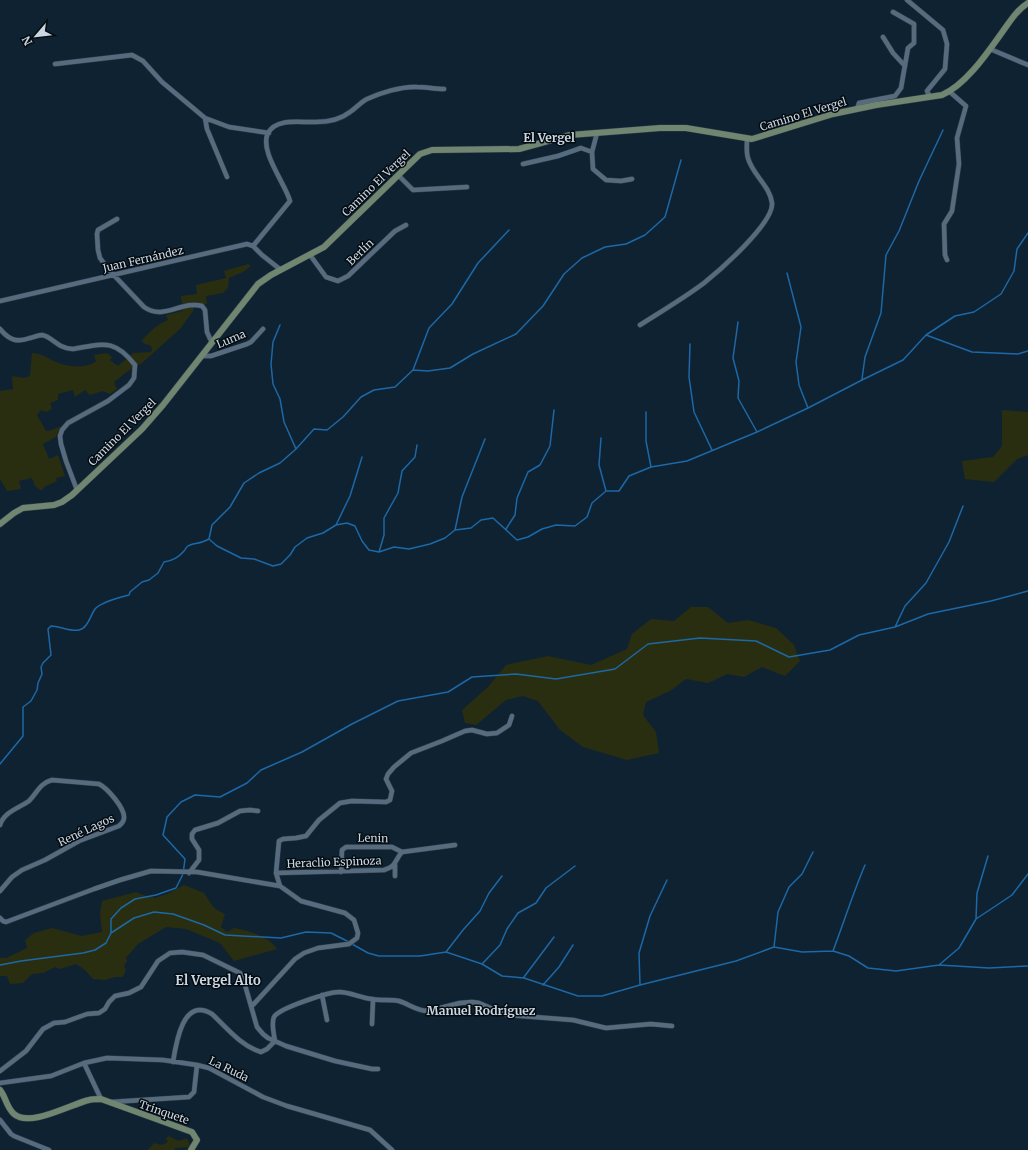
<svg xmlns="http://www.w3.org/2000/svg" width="1028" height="1150" font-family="Merriweather,serif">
<rect width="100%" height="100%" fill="#0f2231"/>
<path fill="#2a2e10" d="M248,264L251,266L243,272L229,278L228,288L223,293L206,296L207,304L195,305L193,311L180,329L142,363L128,371L114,382L117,389L110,394L102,391L90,395L85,390L75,397L73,390L58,394V400L50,403L52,409L46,412L41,410L37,415L46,431L52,430L61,426L56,437L43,444L49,459L58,455L65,476L56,478L57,481L44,487L42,491L35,486L32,478L19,481L21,489L7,491L0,479V391L13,389L12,376L24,378L30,376L32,353C45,354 47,359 59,363C69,367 87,369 96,361L94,355L107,353L112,357L110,360L118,366L133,353L151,352L152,350L151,346L143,343L142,340C151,331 156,325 168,320L166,315L183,311L181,296L197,294L196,285L226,278L224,271Z
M1002,410L1028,412V455L1017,459L994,482L965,479L962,461L993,457L1002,446Z
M691,607H708L728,623L748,620L776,628L794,645L800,661L785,676L762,667L744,677L727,674L708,683L686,679L670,691L646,702L643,715L656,732L659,753L627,760L583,747L560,730L538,701L523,696L506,700L476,725L465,723L462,710L488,687L506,665L548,656L591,665L627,649L632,634L651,619L674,621Z
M184,885L204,893L214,908L225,914L221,927L227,932L234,928C250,931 268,936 277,949L234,961L220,943L186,929L166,927L138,944L126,958L127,961L124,966L126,970L123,977H115L105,980L93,979L85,970L76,964L60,969L55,967L43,973L32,974L23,983L10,984L7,976H0V958H6L27,948L25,940L34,933L52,928L82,936L102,932L100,914L102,901L136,892L146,896L155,898L167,894Z
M168,1136L179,1141L187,1138L191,1147L175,1148L174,1150H148L154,1143L162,1145L168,1142L166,1139Z"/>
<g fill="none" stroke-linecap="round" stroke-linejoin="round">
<path stroke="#1d68a6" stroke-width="1.5" d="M787,273L801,327L796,362L799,385L808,408
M738,322L733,358L739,381L738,398L757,432
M280,325L273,342L271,364L273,384L280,399L284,422L296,449
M926,335L972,352L1018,354L1028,351
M690,344L689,377L694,412L712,450
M413,370L429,328L452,304L478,263L509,230
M862,379L865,357L881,313L886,255L899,231L919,181L943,130
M646,412V441L651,467
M601,438L599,465L606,491
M336,525L350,496L362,457
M506,529L515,515L517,498L528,472L540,465L550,446L554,410
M455,530L462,497L485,439
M209,539L217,546L241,558L254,559L273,566L281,564L290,555L295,547L307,538L323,533L336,525L347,523L355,526L362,541L369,550L379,552L394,547L409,549L430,544L445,538L455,530L471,528L481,520L493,518L517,540L528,537L542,529L556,525L575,526L587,517L592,503L606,491H619L629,476L651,467L687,461L757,432L808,408L862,380L903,360L926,335L955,316L974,312L1001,294L1014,271L1017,249L1028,233
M379,552L384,535V518L398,493L402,471L415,457L417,445
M895,627L905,606L926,583L949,542L963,506
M0,764L23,736V707L31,701L37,690L38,683L42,674L41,667L43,663L51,655L48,629L51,626C59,626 72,632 79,630C88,628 90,616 95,609C100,603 121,597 129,595L130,592L142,582L149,580L158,573L164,562C171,561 179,557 184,551C187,548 184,549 188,546C192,543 201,544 209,539L212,525L230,507L244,483L259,473L280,463L296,449L314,429L327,430L343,417L361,397L374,390L395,387L413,370L428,371L450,368L473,354L516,334L543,306L564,274L582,258L605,247L626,244L645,235L665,217L681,160
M976,919L977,893L988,856
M111,933L134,918L154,912L173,914L204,925L225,935L281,938L306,932L331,933L349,942
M352,944L368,953L379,956H420L446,952L482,964L502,976L524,978L578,996H602L640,985L736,961L774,947L802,952L833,951L849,956L868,968L896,971L939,965L989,968L1028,966
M774,947L778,912L789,887L802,874L813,852
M833,951C844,922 853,893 865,865
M446,952L463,930L480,911L489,893L502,876
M483,963L500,945L507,929L518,913L536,903L546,888L575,866
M0,965L21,961L83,953L95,950L106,943L111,933V919L121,908L135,899L156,895L176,888L183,874L185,859L163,835L167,817L181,802L195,795L220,797L247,783L261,770L302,752L352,724L398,701L448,692L472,677L516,674L556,679L615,669L648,644L700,638L756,641L789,657L830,650L859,635L895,627L928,614L991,601L1028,591
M939,965L959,948L976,919L1012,895L1028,874
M524,977L554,937
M543,985L559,967L573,945
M640,985L639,953L650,916L667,880"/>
<defs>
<path id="street" d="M907,0L943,30L947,44L945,69L927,91L930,97
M883,37L893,53L905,66
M990,49L1028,65
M55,64L132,55L143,61L162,82L205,118L229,127L269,133
M857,109L859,103L895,96L901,88L908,48L914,43V24L893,12
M205,118L207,129L227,177
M592,152L593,169L606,180L621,181L632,179
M523,164L558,156L581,148L592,152L597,133
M398,175L413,190L467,187
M117,219L98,230L97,234L98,250L100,258L109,270L144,307C164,321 182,300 202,306L205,310L207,332L212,343
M253,246L290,201C285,183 259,151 268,133C277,117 302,123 316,122C329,122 340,120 350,112C356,108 361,102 367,99C380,93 402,86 417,87C426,87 435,89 444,89
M310,255L326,277L338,281L348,276L395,231L406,225
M947,260L945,255L944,224L952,211L959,164L957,138L966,106L950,92
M0,301L247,244L253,246L262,255L281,270
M640,325C662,311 684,298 704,283C719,271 774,223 772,203C770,186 752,174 748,158C746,152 747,145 747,139
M0,329C9,340 17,343 30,338C34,337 38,335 42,335C49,336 55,343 61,346C65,348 69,349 73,349C103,344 114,338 135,365L134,378L129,385L108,401L68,423L62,430L60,436L61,444L66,461L77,490
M202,356H211L247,344L251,342L263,329
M0,825C4,812 19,808 29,801C37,793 40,783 52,780L99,784C107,788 125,808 124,818C124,822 121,824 119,826L79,841L45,860L22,870L12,877L0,891
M395,865V876
M341,872L342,850L346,847H392L402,852
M189,873L199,860V850L192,839V834L195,830L218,823L240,811L250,810L258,811
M276,873L384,870C397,866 394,861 402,852L455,845
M0,918L3,921L6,922L94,889L120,880L151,871L197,872L280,886
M322,995L327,1020
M252,1006L295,959L304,953L318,948L349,944L357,938L358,933L354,920L345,913L301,901L280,886L276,873L279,841L283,839L296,838L306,836L319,820L340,803L352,801L386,802L390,800L392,791L386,779L388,774L394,767L411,753L442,741L465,731L472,730L487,734L497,733L509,725L512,716
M372,1024L373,1000
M275,1041C274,1035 271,1023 274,1017C279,1008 329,992 339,992C350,992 361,998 372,999C381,1001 390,999 399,1001C409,1004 417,1011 428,1011L460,1003L472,1002L479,1003L507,1015L573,1020L606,1028L651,1024L672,1026
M173,1062C176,1043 183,996 212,1014C227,1028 241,1046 261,1052L267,1049L275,1041
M84,1063L101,1099
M0,1071L26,1051L43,1029L54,1023L65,1022L87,1014L99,1013L105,1009L109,1002L115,996L129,993L141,987L158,961L170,953L182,952L203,955L240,973L243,978L257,1027L263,1034L268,1038L286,1046L335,1061L372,1069H378
M0,1083L51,1076L84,1063L107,1058L163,1060L197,1065L209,1068L263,1097L287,1106L370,1130L392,1150
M111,1102L189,1097L194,1092L197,1065
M0,1120L11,1134L14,1136L49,1150"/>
<path id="secondary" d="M0,524L14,513L23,508L54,505L62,502L72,495L142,429L163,405L258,284L271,275L324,247L420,154L432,150L519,149L570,135L660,128H686L752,139L833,114L876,105L942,95C966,85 988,52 1003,31C1011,20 1017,10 1028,3
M0,1090C6,1097 6,1107 14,1114C30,1128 71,1104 89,1100C93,1099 97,1099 101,1099L192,1132L197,1140L191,1150"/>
</defs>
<use href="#street" stroke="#303c49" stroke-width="5.5"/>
<use href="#secondary" stroke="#303c49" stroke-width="7"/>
<use href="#street" stroke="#566c7e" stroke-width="4.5"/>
<use href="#secondary" stroke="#708670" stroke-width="6"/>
</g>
<g text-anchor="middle" stroke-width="3" stroke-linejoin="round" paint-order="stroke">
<g font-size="11" fill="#cad6e1" stroke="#040b11">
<text transform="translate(803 114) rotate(-17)" y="4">Camino El Vergel</text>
<text transform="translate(376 183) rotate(-44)" y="4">Camino El Vergel</text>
<text transform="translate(360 252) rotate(-44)" y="4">Berlín</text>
<text transform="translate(143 259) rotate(-13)" y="4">Juan Fernández</text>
<text transform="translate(231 339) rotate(-23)" y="4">Luma</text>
<text transform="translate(122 432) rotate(-45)" y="4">Camino El Vergel</text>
<text transform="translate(86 830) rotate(-25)" y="4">René Lagos</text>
<text transform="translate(373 838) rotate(1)" y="4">Lenin</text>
<text transform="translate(334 862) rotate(-2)" y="4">Heraclio Espinoza</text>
<text transform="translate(229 1069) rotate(26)" y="4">La Ruda</text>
<text transform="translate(164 1112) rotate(19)" y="4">Trinquete</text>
</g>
<g font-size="12" font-weight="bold" fill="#cad6e1" stroke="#040b11">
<text x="549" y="142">El Vergel</text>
<text x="481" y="1015">Manuel Rodríguez</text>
</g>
<g font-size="13" font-weight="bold" fill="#cad6e1" stroke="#040b11">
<text x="218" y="985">El Vergel Alto</text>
</g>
</g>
<g transform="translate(36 36) rotate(242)" stroke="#040b11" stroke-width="3" paint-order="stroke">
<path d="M0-3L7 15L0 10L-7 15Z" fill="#cad6e1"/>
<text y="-6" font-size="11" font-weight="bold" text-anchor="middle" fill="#cad6e1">N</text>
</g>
</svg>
